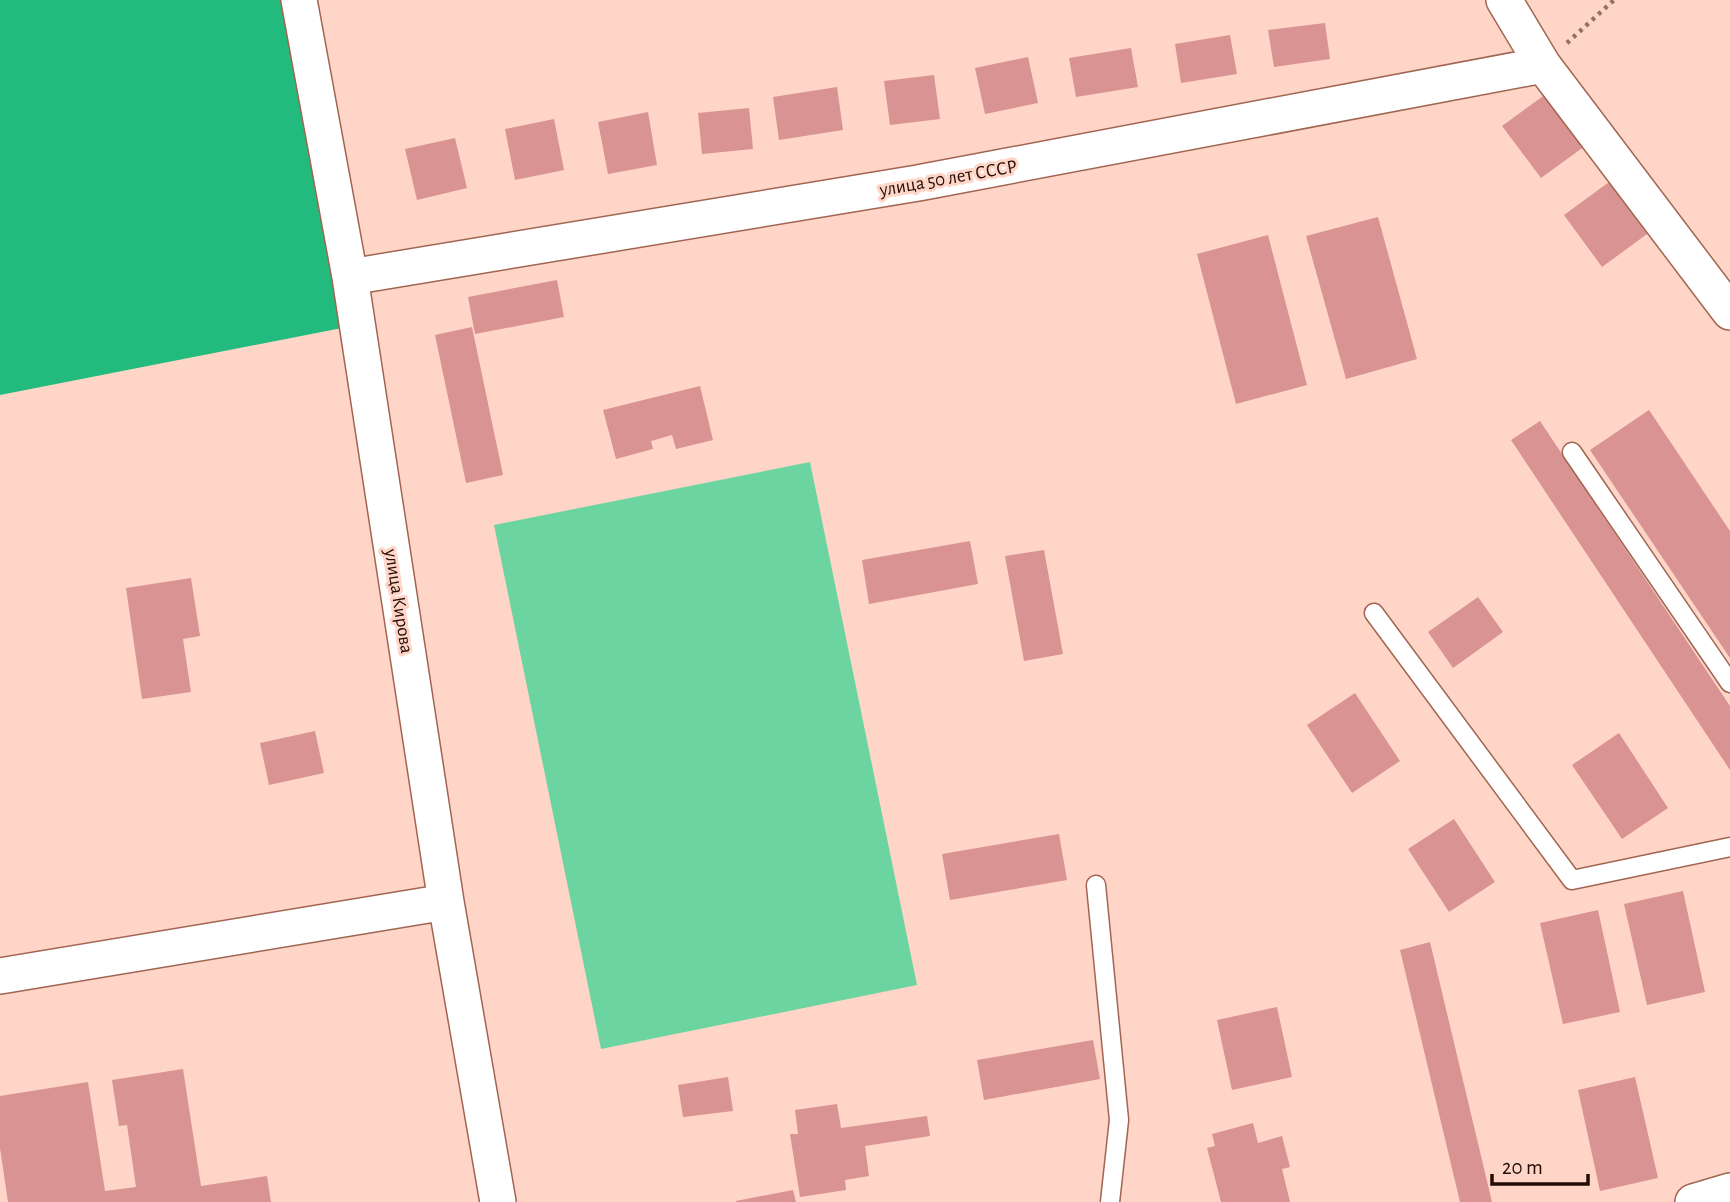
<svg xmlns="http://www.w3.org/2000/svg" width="1730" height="1202" font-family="'Alegreya Sans',sans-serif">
<rect width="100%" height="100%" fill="#fed5c6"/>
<path fill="#6cd4a0" d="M810,462L917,985L601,1049L494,525Z"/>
<path fill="#23bb7d" d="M0,0H292L347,327L0,395Z"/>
<path fill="#d99393" d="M1325,23L1330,59L1274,67L1268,30Z
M1230,35L1237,74L1181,83L1175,44Z
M1131,48L1138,87L1076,97L1069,58Z
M1028,57L1038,103L985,114L975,68Z
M934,75L940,119L890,125L884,81Z
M1557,86L1596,138L1541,178L1502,126Z
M837,87L843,130L779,140L773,97Z
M749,108L753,149L702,154L698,113Z
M648,112L657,165L608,174L598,122Z
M554,119L564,170L515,180L505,129Z
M455,138L467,188L417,200L405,149Z
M1620,174L1658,226L1602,267L1564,215Z
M1378,217L1417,359L1346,379L1306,236Z
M1268,235L1307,385L1236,404L1197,254Z
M557,280L564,317L475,334L468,297Z
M472,327L503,475L466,483L435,335Z
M700,386L713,440L676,449L672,435L651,441L653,449L616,459L603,410Z
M1649,410L1730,531V658L1590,450Z
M1540,421L1730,706V770L1511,440Z
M970,541L978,584L869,604L862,560Z
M1044,550L1063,654L1024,661L1005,556Z
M191,578L200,636L183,639L191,692L142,699L126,588Z
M1478,597L1503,632L1453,668L1428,632Z
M1355,693L1400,761L1352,793L1307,725Z
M315,731L324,773L269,785L260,743Z
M1619,733L1668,808L1622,839L1572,765Z
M1454,819L1495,882L1449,912L1408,849Z
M1059,834L1067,880L950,900L942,854Z
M1683,891L1705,992L1647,1005L1624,904Z
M1598,910L1620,1012L1563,1024L1540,923Z
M1430,942L1492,1202H1460L1400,950Z
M1277,1007L1292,1077L1232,1090L1217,1020Z
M1093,1040L1100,1079L984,1100L977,1060Z
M183,1069L201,1186L267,1176L271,1202H8L0,1148V1096L88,1082L105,1191L136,1187L127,1125L119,1126L112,1080Z
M728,1077L733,1111L683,1117L678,1085Z
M1635,1077L1658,1178L1600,1191L1578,1090Z
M837,1104L841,1128L927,1116L930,1136L865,1146L869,1176L845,1180L846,1190L800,1197L790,1134H798L795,1110Z
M1253,1123L1258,1143L1282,1136L1290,1167L1282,1169L1290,1202H1221L1207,1148L1215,1146L1212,1134Z
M793,1190L796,1202H736V1201Z"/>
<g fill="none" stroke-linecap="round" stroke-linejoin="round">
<defs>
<path id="lane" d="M1572,452L1730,683
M1374,613L1572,880L1730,847
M1096,885L1119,1120L1110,1202"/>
<path id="street" d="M299,0L350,277L446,902L498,1202
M1504,0L1543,65L1730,312
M350,277L918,183L1543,65
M0,976L446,902
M1693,1202L1730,1191"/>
</defs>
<use href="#lane" stroke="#a16551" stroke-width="21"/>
<use href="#street" stroke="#a16551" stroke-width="38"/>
<path stroke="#927267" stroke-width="4.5" stroke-dasharray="3.5 5" stroke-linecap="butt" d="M1567,43L1614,0"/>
<use href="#lane" stroke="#fff" stroke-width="18"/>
<use href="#street" stroke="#fff" stroke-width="35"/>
</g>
<g text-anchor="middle" stroke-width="6" stroke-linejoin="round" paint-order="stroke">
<g font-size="19" fill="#240d06" stroke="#fed5c6">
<text transform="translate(948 177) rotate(-10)" y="7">улица 50 лет СССР</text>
<text transform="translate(400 601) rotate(81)" y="7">улица Кирова</text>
</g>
</g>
<path d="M1492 1174v10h96v-10" fill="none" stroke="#240d06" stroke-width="3.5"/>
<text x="1502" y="1174" font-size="21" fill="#240d06" stroke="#fed5c6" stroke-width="5" paint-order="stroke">20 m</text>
</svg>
